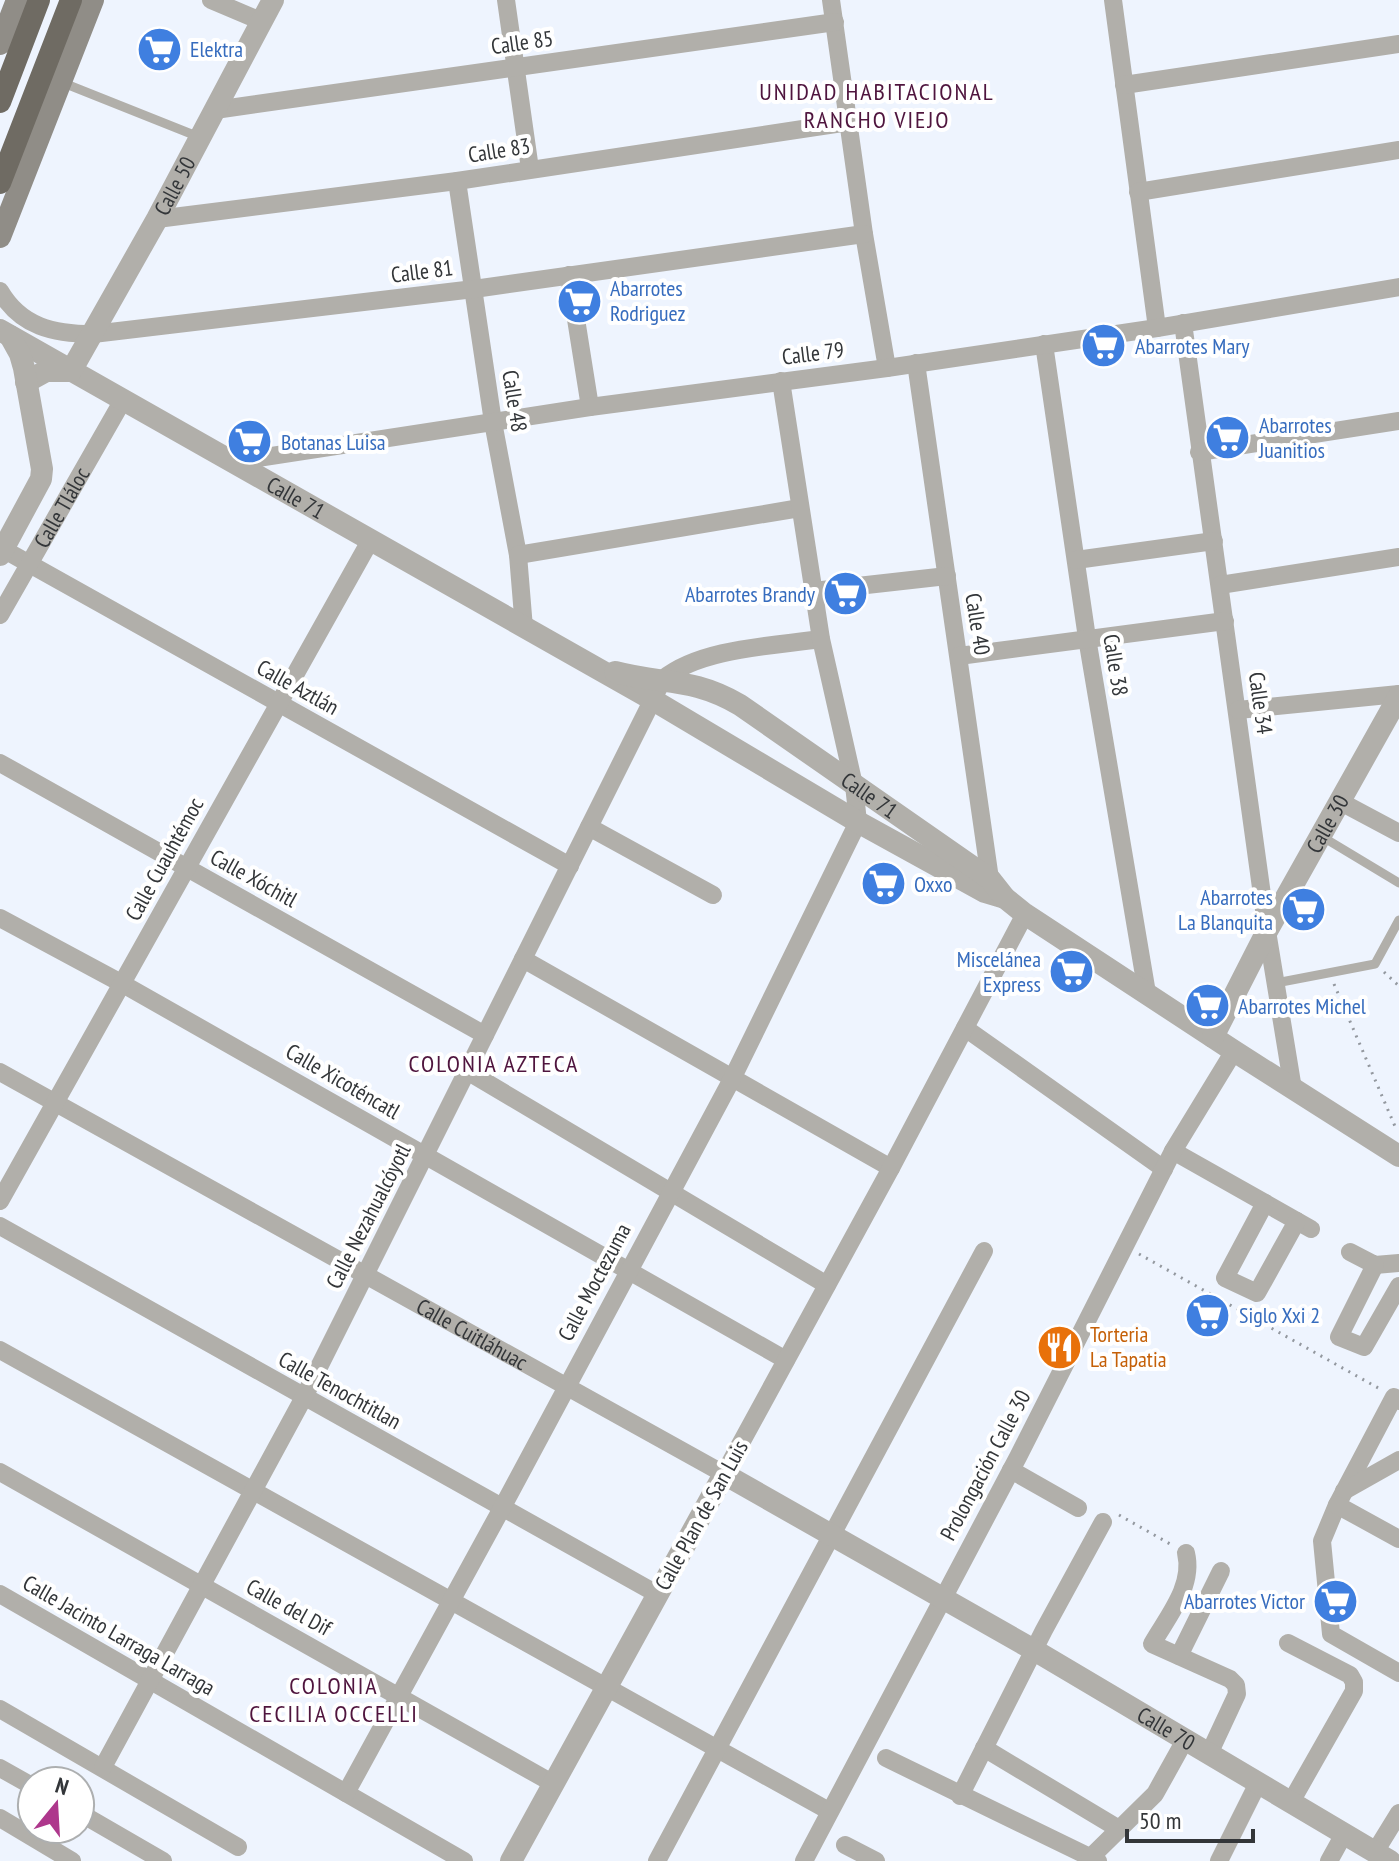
<svg xmlns="http://www.w3.org/2000/svg" width="1399" height="1861" font-family="'PT Sans Narrow',sans-serif">
<rect width="100%" height="100%" fill="#eef4fe"/>
<g fill="none" stroke-linecap="round" stroke-linejoin="round">
<path stroke="#93989f" stroke-width="3" stroke-dasharray="2 6" stroke-linecap="butt" d="M1384,972L1399,986
M1334,984L1397,1131
M1139,1254L1380,1389
M1119,1515L1172,1545"/>
<path stroke="#b1afaa" stroke-width="9" d="M61,82L199,137
M1321,836L1399,883
M1276,983L1375,964L1399,920"/>
<g stroke="#b1afaa" stroke-width="18">
<path d="M211,0L261,21"/>
<path d="M506,0L530,169"/>
<path d="M831,0L864,234L887,368"/>
<path d="M1113,0L1157,328"/>
<path d="M1124,85L1399,44"/>
<path d="M215,110L835,22"/>
<path d="M457,181L493,422L518,555L524,628"/>
<path d="M1138,192L1399,150"/>
<path d="M157,219L457,181L849,122"/>
<path d="M569,275L590,407"/>
<path d="M0,291C21,327 54,334 93,334L474,289L864,234"/>
<path d="M1183,323L1267,931L1293,1089"/>
<path d="M1044,344L1087,638L1147,993"/>
<path d="M916,363L990,879L987,885"/>
<path d="M1199,452L1399,421"/>
<path d="M232,462L590,407L887,368L1157,328L1399,287"/>
<path d="M3,549L570,866"/>
<path d="M518,555L800,508"/>
<path d="M1076,560L1214,541"/>
<path d="M1220,585L1399,557"/>
<path d="M813,591L947,576"/>
<path id="s1" d="M0,615L123,400"/>
<path d="M959,656L1225,621"/>
<path d="M1238,710L1399,694"/>
<path d="M0,763L485,1035"/>
<path d="M1339,801L1399,833"/>
<path d="M589,827L713,895"/>
<path d="M0,918L121,983L786,1360"/>
<path d="M523,959L891,1168"/>
<path d="M965,1028L1164,1169"/>
<path d="M467,1071L827,1285"/>
<path id="s2" d="M0,1072L724,1474L891,1168L1025,914"/>
<path d="M1173,1151L1311,1229"/>
<path d="M0,1201L370,541"/>
<path d="M1265,1203L1225,1278L1257,1293L1297,1221"/>
<path d="M0,1226L657,1594"/>
<path d="M1350,1252L1375,1265L1399,1263"/>
<path d="M1375,1265L1339,1337L1364,1347L1399,1286"/>
<path d="M0,1350L829,1811"/>
<path d="M1399,1401L1394,1397L1337,1505L1322,1541L1331,1634L1399,1673"/>
<path d="M1011,1470L1078,1508"/>
<path d="M0,1472L554,1784"/>
<path d="M1344,1491L1399,1460"/>
<path d="M1337,1505L1399,1539"/>
<path d="M1186,1553C1194,1586 1168,1616 1152,1644L1230,1679L1236,1685L1237,1694L1209,1754"/>
<path d="M0,1594L464,1861"/>
<path d="M1288,1643L1350,1675L1354,1682V1691L1291,1802"/>
<path d="M1179,1656L1221,1571"/>
<path d="M0,1709L238,1847"/>
<path d="M984,1748L1119,1829"/>
<path d="M886,1758L1098,1861"/>
<path d="M103,1767L304,1397L663,679C701,648 773,646 821,639"/>
<path d="M0,1768L32,1786"/>
<path d="M346,1793L502,1508L732,1079L858,822L854,785L821,639L781,381"/>
<path d="M960,1796L1044,1630L1103,1522"/>
<path d="M80,1813L163,1861"/>
<path d="M0,1818L72,1861"/>
<path d="M845,1845L876,1861"/>
<path d="M1375,1852L1399,1813"/>
<path d="M1090,1858L1155,1794L1185,1740"/>
<path d="M657,1861L984,1251"/>
<path d="M804,1861L1018,1457L1173,1151L1234,1051"/>
<path d="M1219,1861L1258,1783"/>
<path d="M1329,1861L1344,1834"/>
</g>
<g stroke="#b1afaa" stroke-width="22">
<path id="s3" d="M0,330L653,700L858,822L985,892L1005,898"/>
<path id="s4" d="M26,382L46,371H71L157,219L273,0"/>
<path d="M0,555L41,479L42,469L24,368L20,354L10,336"/>
<path id="s5" d="M615,672C664,685 692,677 740,705L990,879L1005,898L1025,914L1234,1051L1399,1156"/>
<path id="s6" d="M1213,1037L1267,931L1399,696"/>
<path id="s7" d="M511,1861L724,1474L1034,1650L1390,1861"/>
</g>
<path stroke="#908d87" stroke-width="22" d="M0,44L17,0
M0,237L93,0"/>
<path stroke="#6f6b63" stroke-width="22" d="M0,102L39,0
M0,183L71,0"/>
</g>
<defs>
<symbol id="supermarket-disc" viewBox="-11 -11 22 22"><circle r="9.5" fill="#3f7fe0" stroke="#fff"/><path d="M-6-5.5h2.5l.6 2H6L4.5 2H-2.5L-4.4-4H-6ZM-1.5 3.2a1.3 1.3 0 1 0 .1 0ZM3 3.2a1.3 1.3 0 1 0 .1 0Z" fill="#fff"/></symbol>
<symbol id="restaurant-disc" viewBox="-11 -11 22 22"><circle r="9.5" fill="#e8710a" stroke="#fff"/><path d="M-5-6h1v4h1v-4h1v4h1v-4h1v5L-1.5 .5V6h-2V.5L-5-1ZM5-6V6H3V1.5H1.5Q1.5-4 5-6Z" fill="#fff"/></symbol>
</defs>
<g fill-rule="evenodd">
<use href="#supermarket-disc" x="134" y="24" width="51" height="51"/>
<use href="#supermarket-disc" x="554" y="276" width="51" height="51"/>
<use href="#supermarket-disc" x="1078" y="320" width="51" height="51"/>
<use href="#supermarket-disc" x="1202" y="412" width="51" height="51"/>
<use href="#supermarket-disc" x="224" y="416" width="51" height="51"/>
<use href="#supermarket-disc" x="820" y="568" width="51" height="51"/>
<use href="#supermarket-disc" x="858" y="858" width="51" height="51"/>
<use href="#supermarket-disc" x="1278" y="884" width="51" height="51"/>
<use href="#supermarket-disc" x="1046" y="946" width="51" height="51"/>
<use href="#supermarket-disc" x="1182" y="980" width="51" height="51"/>
<use href="#supermarket-disc" x="1182" y="1290" width="51" height="51"/>
<use href="#restaurant-disc" x="1034" y="1322" width="51" height="51"/>
<use href="#supermarket-disc" x="1310" y="1576" width="51" height="51"/>
</g>
<g text-anchor="middle" stroke-width="8" stroke-linejoin="round" paint-order="stroke">
<g font-size="22" fill="#333639" stroke="#fff">
<text transform="translate(522 42) rotate(-8)" y="8">Calle 85</text>
<text transform="translate(499 150) rotate(-9)" y="8">Calle 83</text>
<text dy="8" stroke="none"><textPath href="#s4" startOffset="260">Calle 50</textPath></text>
<text transform="translate(422 271) rotate(-7)" y="8">Calle 81</text>
<text transform="translate(813 353) rotate(-7)" y="8">Calle 79</text>
<text transform="translate(515 401) rotate(81)" y="8">Calle 48</text>
<text dy="8" stroke="none"><textPath href="#s3" startOffset="340">Calle 71</textPath></text>
<text dy="8" stroke="none"><textPath href="#s1" startOffset="124">Calle Tláloc</textPath></text>
<text transform="translate(978 624) rotate(81)" y="8">Calle 40</text>
<text transform="translate(1116 665) rotate(81)" y="8">Calle 38</text>
<text transform="translate(298 687) rotate(29)" y="8">Calle Aztlán</text>
<text transform="translate(1261 703) rotate(82)" y="8">Calle 34</text>
<text dy="8" stroke="none"><textPath href="#s5" startOffset="288">Calle 71</textPath></text>
<text dy="8" stroke="none"><textPath href="#s6" startOffset="242">Calle 30</textPath></text>
<text transform="translate(164 859) rotate(-61)" y="8">Calle Cuauhtémoc</text>
<text transform="translate(254 878) rotate(29)" y="8">Calle Xóchitl</text>
<text transform="translate(343 1081) rotate(30)" y="8">Calle Xicoténcatl</text>
<text transform="translate(368 1216) rotate(-63)" y="8">Calle Nezahualcóyotl</text>
<text transform="translate(594 1282) rotate(-62)" y="8">Calle Moctezuma</text>
<text dy="8" stroke="none"><textPath href="#s2" startOffset="540">Calle Cuitláhuac</textPath></text>
<text transform="translate(340 1390) rotate(29)" y="8">Calle Tenochtitlan</text>
<text transform="translate(985 1465) rotate(-62)" y="8">Prolongación Calle 30</text>
<text transform="translate(701 1515) rotate(-61)" y="8">Calle Plan de San Luis</text>
<text transform="translate(289 1607) rotate(29)" y="8">Calle del Dif</text>
<text transform="translate(119 1635) rotate(30)" y="8">Calle Jacinto Larraga Larraga</text>
<text dy="8" stroke="none"><textPath href="#s7" startOffset="952">Calle 70</textPath></text>
</g>
<g font-size="22" fill="#366cbe" stroke="#fff" text-anchor="start">
<text x="190" y="57">Elektra</text>
<text x="610" y="296">Abarrotes<tspan x="610" dy="25">Rodriguez</tspan></text>
<text x="1135" y="354">Abarrotes Mary</text>
<text x="1259" y="433">Abarrotes<tspan x="1259" dy="25">Juanitios</tspan></text>
<text x="281" y="450">Botanas Luisa</text>
<text x="815" y="602" text-anchor="end">Abarrotes Brandy</text>
<text x="914" y="892">Oxxo</text>
<text x="1273" y="905" text-anchor="end">Abarrotes<tspan x="1273" dy="25">La Blanquita</tspan></text>
<text x="1041" y="967" text-anchor="end">Miscelánea<tspan x="1041" dy="25">Express</tspan></text>
<text x="1238" y="1014">Abarrotes Michel</text>
<text x="1239" y="1323">Siglo Xxi 2</text>
<text x="1305" y="1609" text-anchor="end">Abarrotes Victor</text>
</g>
<g font-size="22" fill="#c56008" stroke="#fff" text-anchor="start">
<text x="1090" y="1342">Torteria<tspan x="1090" dy="25">La Tapatia</tspan></text>
</g>
<g font-size="24" letter-spacing="2" fill="#4f153e" stroke="#fff">
<text x="877" y="100">UNIDAD HABITACIONAL<tspan x="877" dy="28">RANCHO VIEJO</tspan></text>
<text x="494" y="1072">COLONIA AZTECA</text>
<text x="334" y="1694">COLONIA<tspan x="334" dy="28">CECILIA OCCELLI</tspan></text>
</g>
</g>
<g transform="translate(56 1805) rotate(18)"><circle r="38" fill="#ffffff" stroke="#adafb0" stroke-width="2"/>
<path d="M0-6L14 30L0 20L-14 30Z" fill="#ae378c"/>
<text y="-12" font-size="22" font-weight="bold" text-anchor="middle" fill="#333639">N</text>
</g>
<path d="M1127 1829v12h126v-12" fill="none" stroke="#333639" stroke-width="4"/>
<text x="1139" y="1829" font-size="24" fill="#333639" stroke="#ffffff" stroke-width="6" paint-order="stroke">50 m</text>
</svg>
